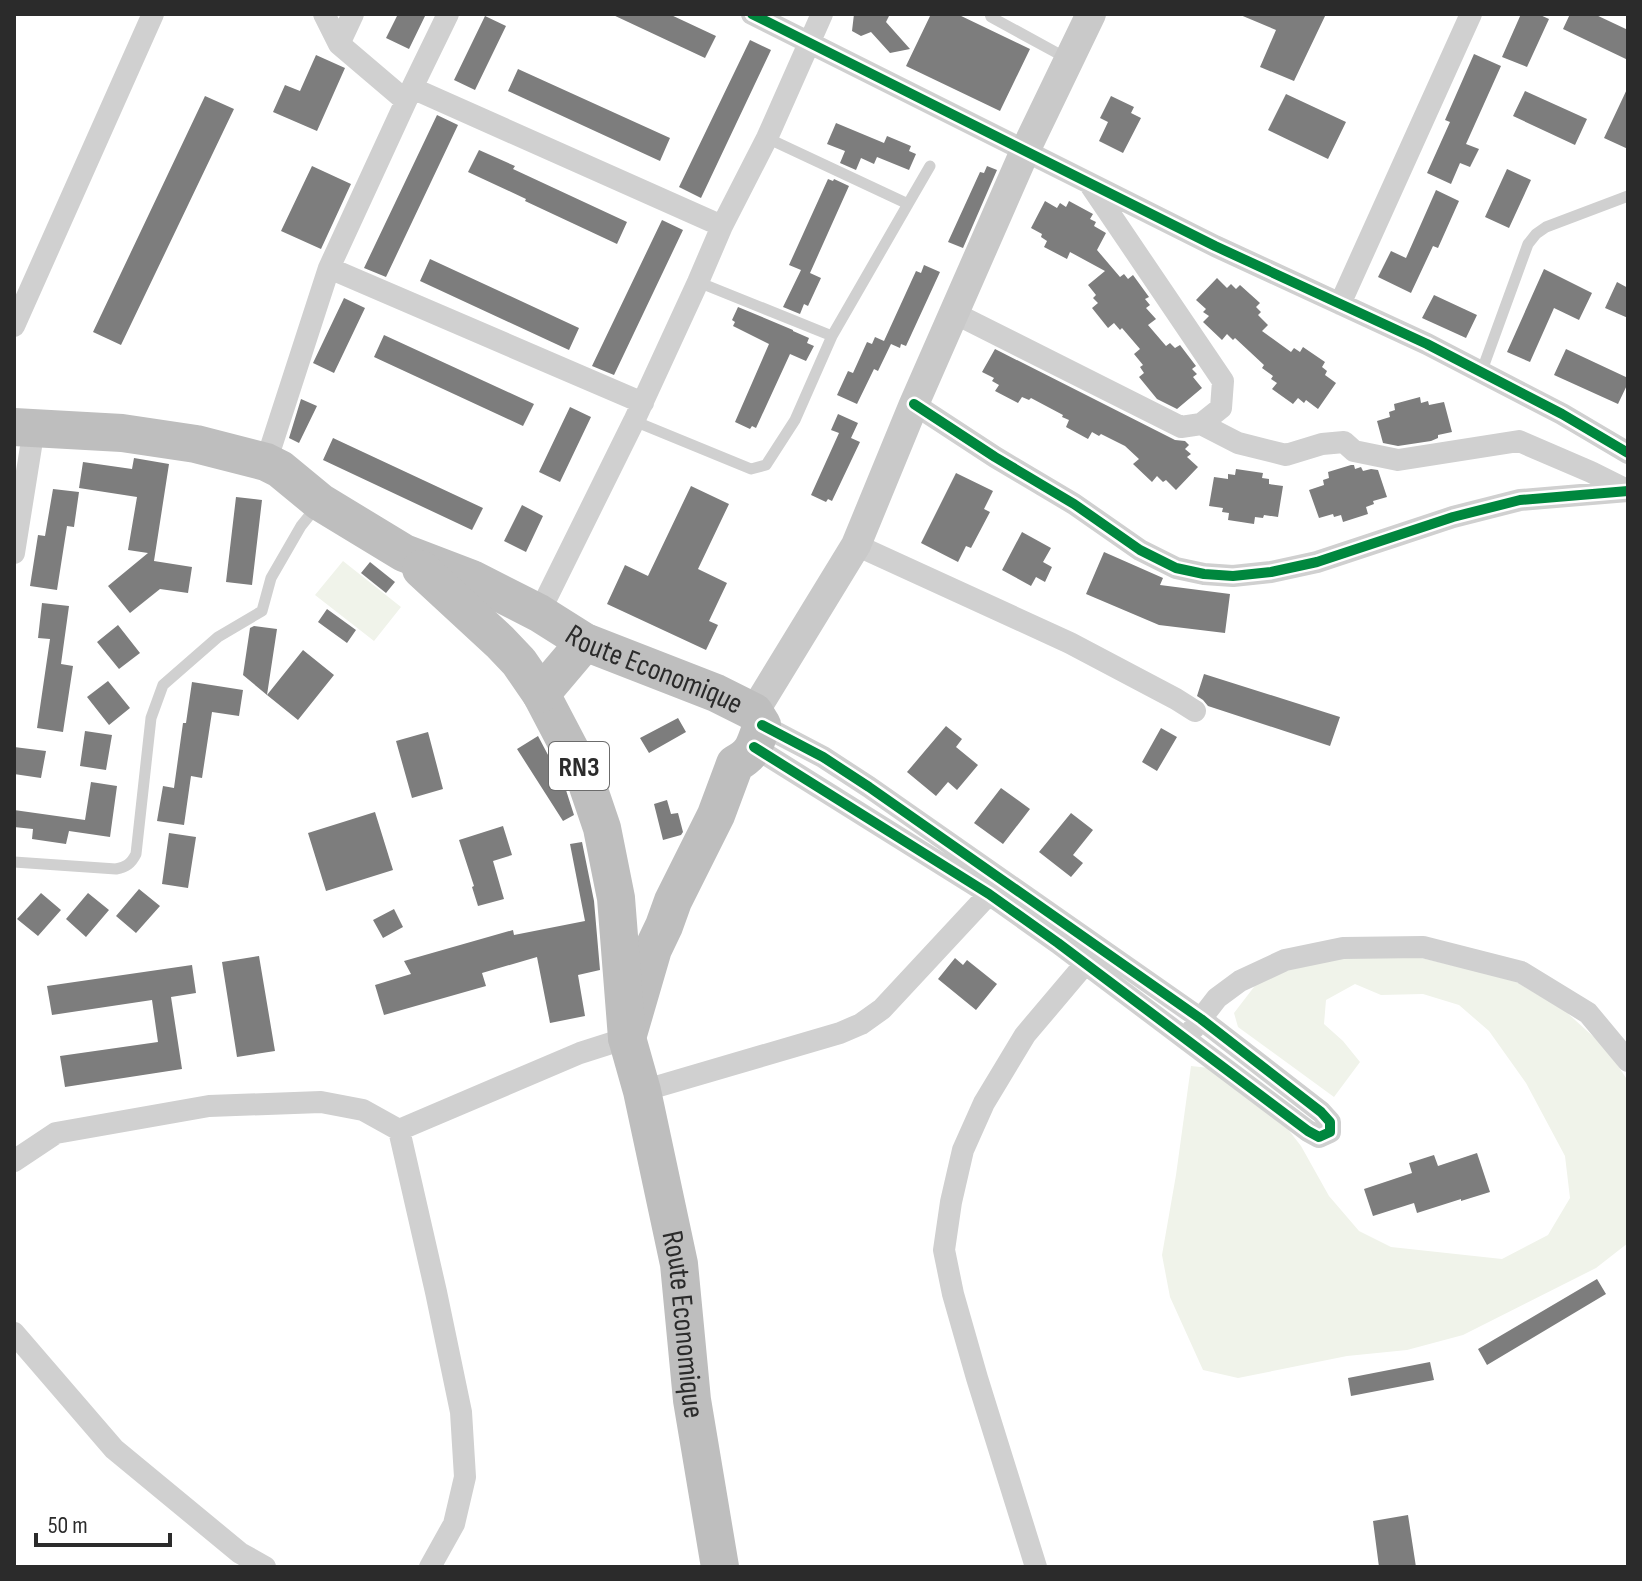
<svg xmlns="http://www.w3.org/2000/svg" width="1642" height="1581" font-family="'Sofia Sans Condensed',sans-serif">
<rect width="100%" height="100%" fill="#fff"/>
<path fill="#f0f3ea" d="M343,561L401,607L374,641L315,595Z
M1392,951L1513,980L1564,1010L1607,1049L1628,1081V1243L1596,1268L1463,1335L1407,1350L1347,1356L1238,1378L1203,1370L1170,1297L1162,1255L1176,1175L1191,1066L1209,1068L1287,1128L1301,1146L1329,1196L1359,1231L1391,1247L1502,1259L1548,1235L1570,1198L1565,1156L1526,1083L1489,1031L1459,1005L1423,994L1381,995L1355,984L1326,1000L1324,1024L1343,1041L1360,1062L1334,1097L1238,1027L1234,1013L1257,983L1288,966Z"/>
<path fill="#7d7d7d" d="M398,14H426L409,49L386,38Z
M611,14H669L716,36L705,58Z
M854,14H890L886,22L910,49L890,53L871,32L861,36L852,31Z
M931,14H957L1030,49L1000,111L906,66Z
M1238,14H1326L1294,81L1260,67L1276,30Z
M1521,14H1538L1549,19L1527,67L1502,57Z
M1570,14H1594L1628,30V60L1563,29Z
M485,16L506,26L475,90L454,80Z
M750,40L771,50L701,198L679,187Z
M1474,54L1501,66L1466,144L1479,149L1470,167L1460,163L1451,184L1427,173L1450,122L1445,120Z
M316,55L345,68L317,131L273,112L285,85L300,91Z
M518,69L670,138L660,161L508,91Z
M1628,87V149L1604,138Z
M1525,91L1587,119L1575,145L1513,116Z
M1286,94L1346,122L1328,159L1268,130Z
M205,96L234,109L121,345L93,332Z
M1111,96L1134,107L1131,113L1141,118L1123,153L1099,141L1108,122L1100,118Z
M437,115L458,125L386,277L364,268Z
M836,123L884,143L887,136L911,146L909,151L916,154L909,170L877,157L874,164L861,158L856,170L840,163L845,151L827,144Z
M479,150L515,166L513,169L627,222L617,244L525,201L526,199L468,172Z
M312,166L351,184L321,249L281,231Z
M987,166L997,170L963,248L948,242L980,172L984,173Z
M1507,169L1531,180L1509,228L1485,217Z
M828,179L833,181L834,179L849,186L810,273L821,278L808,306L804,304L800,314L783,307L801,270L789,265Z
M1436,190L1459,201L1438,248L1433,246L1411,293L1378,277L1391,251L1406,258Z
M1045,201L1057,208L1060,203L1066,207L1069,201L1093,214L1090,219L1096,222L1094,226L1106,233L1097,250L1120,277L1124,274L1128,279L1133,275L1149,297L1145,299L1150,305L1146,308L1156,319L1148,325L1166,346L1170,343L1175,348L1180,345L1196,366L1192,369L1197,374L1193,377L1202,388L1177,409L1157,399L1139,377L1144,373L1140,367L1143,365L1134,354L1140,349L1122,328L1120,330L1114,323L1108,328L1092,308L1098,303L1093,298L1096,295L1088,285L1105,271L1070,252L1067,259L1044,247L1047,241L1041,237L1042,234L1031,228Z
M662,220L683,230L614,375L592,366Z
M430,259L579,328L569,350L420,281Z
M924,265L940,272L906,346L901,344L900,348L891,344L878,371L874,369L857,404L837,395L848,371L853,373L867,342L872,344L875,337L884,341L916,271L921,273Z
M1544,269L1592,293L1579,320L1554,308L1530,362L1507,352Z
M1217,278L1227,288L1231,284L1236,289L1240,285L1260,303L1256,307L1261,312L1258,315L1268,325L1262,331L1291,352L1294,348L1300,352L1303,347L1325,362L1322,367L1327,371L1325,375L1336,383L1318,409L1306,400L1304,403L1298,398L1293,404L1272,389L1277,383L1271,379L1273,376L1262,368L1264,365L1235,338L1233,340L1227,334L1222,340L1203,322L1209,316L1203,312L1206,309L1196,300Z
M1617,282L1628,288V318L1605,308Z
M1434,295L1477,315L1466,338L1422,318Z
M344,298L365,308L334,373L313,363Z
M738,307L793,330V331L809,338L807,343L814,346L806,361L790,354L756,428L752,426L750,429L735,422L769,344L733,326L735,322L732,320Z
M384,335L534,404L523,426L374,357Z
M995,349L1175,440L1185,441L1189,445L1185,449L1191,454L1187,457L1198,467L1176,490L1166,480L1163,482L1157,476L1152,482L1133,464L1139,459L1125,446L1101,434L1099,436L1092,432L1088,439L1066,427L1069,420L1062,417L1063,415L1031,398L1029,400L1022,397L1018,403L995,391L999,385L992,381L994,378L982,372Z
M1566,349L1628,378V383L1618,404L1554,375Z
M1420,397L1421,403L1428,401L1429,405L1444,402L1452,432L1438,435V438L1431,441L1398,446L1383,443L1377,421L1390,417L1389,412L1395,410L1394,404Z
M301,399L317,406L299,443L289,438Z
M570,407L591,417L560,482L539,472Z
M838,414L858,423L851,438L860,442L832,501L828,499L826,502L811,495L839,433L831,430Z
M333,438L483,508L472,530L323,460Z
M134,458L169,464L154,561L192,567L188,593L160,589L130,613L108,586L148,553L128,550L137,497L79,488L83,462L132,469Z
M1351,465H1354L1355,469L1361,467L1363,471L1371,469L1378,470L1387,497L1373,501L1374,504L1366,507L1368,514L1343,522L1341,515L1334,517L1333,514L1319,518L1309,490L1324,485L1323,480L1329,478L1328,472Z
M1236,469L1263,473L1262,478L1269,479V484L1283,486L1278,517L1264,515L1263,518L1255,517L1254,524L1228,520L1229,513L1222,512L1223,508L1209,506L1214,477L1228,479V474L1235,475Z
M956,473L993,491L984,509L990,512L971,548L966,546L958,562L921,543Z
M691,486L729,504L698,569L727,583L709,621L718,625L706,650L607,604L625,565L648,576Z
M53,489L79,492L74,527L67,526L57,590L30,586L38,535L45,536Z
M236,497L262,500L252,585L226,582Z
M522,505L543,516L526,552L504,541Z
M1022,532L1051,548L1043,562L1052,567L1045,582L1036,577L1031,586L1002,570Z
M1104,552L1163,578L1160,585L1230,594L1225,633L1159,625L1086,594Z
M370,562L395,582L386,593L361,573Z
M42,603L69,606L61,664L73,666L63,732L37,728L50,639L38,638Z
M327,609L356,630L347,643L318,622Z
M118,625L140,653L119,669L97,642Z
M254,626L277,629L267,695L243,675L250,628Z
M303,650L334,675L298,720L267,695Z
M1204,674L1340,717L1330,746L1208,706L1203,700L1197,696Z
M108,681L130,708L109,725L87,697Z
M192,682L243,690L239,716L212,712L202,778L191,776L184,825L157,821L163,786L174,788L183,723H186Z
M678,718L686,732L649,753L640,738Z
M946,726L962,739L956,747L978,765L957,790L948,782L936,796L907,772Z
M1161,728L1177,737L1157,771L1142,762Z
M85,731L112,735L106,770L80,766Z
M428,732L443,789L412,798L396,741Z
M538,736L565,787L574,815L563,821L517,749Z
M14,747L46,751L41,778L14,774Z
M91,782L117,786L110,837L69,831L66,844L32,839L33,829L14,827V810L85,820Z
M1001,788L1030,809L1003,844L974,823Z
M667,800L671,814L678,813L683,832L681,835L663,840L654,804Z
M375,812L393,870L326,891L308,833Z
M1071,813L1093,830L1073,855L1083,863L1071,877L1039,852Z
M503,826L512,855L493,861L504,899L478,906L472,887L474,886L459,840Z
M169,833L196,837L188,888L162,884Z
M582,842L594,901L600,970L578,975L585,1016L550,1023L537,957L482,973L486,986L384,1015L375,985L411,974L404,961L513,930L514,935L585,921L570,844Z
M139,889L160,906L136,933L116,916Z
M41,893L61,910L38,936L17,919Z
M88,893L109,910L86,937L66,919Z
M394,909L403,927L383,938L373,920Z
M259,956L275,1051L237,1057L222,962Z
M955,958L963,965L967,960L997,984L976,1010L938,979Z
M192,965L196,993L171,997L182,1069L65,1087L60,1056L158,1042L152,1000L52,1015L47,986Z
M1477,1153L1490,1192L1461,1201V1199L1417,1213L1414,1203L1373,1216L1364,1189L1412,1173L1409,1163L1434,1155L1438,1166Z
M1597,1279L1606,1294L1487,1365L1478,1349Z
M1430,1362L1434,1380L1351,1396L1348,1378Z
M1408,1515L1416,1567H1379L1373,1521Z"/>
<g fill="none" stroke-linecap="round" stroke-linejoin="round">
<path stroke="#d0d0d0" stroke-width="11" d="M990,14L991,17L1068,59
M767,138L908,204L930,166
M698,282L832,336
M1481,373L1528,244L1536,234L1546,227L1628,196
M634,421L751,469L766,465L795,420L832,336L908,204
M14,862L116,869C126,867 131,864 136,854L151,718L163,685L218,637L262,611L271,578L301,526L317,506"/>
<path stroke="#d0d0d0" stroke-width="22" d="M324,14L339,44L406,101
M752,14L1215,246L1427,344L1562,414L1628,453
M339,44L353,14
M412,88L722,226
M329,268L643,403
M1340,304L1471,14
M954,313L1181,427L1201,424L1221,408L1223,381L1089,183
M14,326L153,14
M914,404L995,457L1074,504L1140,550L1176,568L1204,574L1233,576L1271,572L1317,562L1453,517L1520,500L1628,491
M1201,424L1238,443L1286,455L1322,444L1344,442L1354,451L1398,460L1519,441L1591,472L1627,490
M266,462L329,268L412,88L448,14
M856,545L1070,643L1176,699L1195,711
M14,553L34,428
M539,613L634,421L698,282L722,226L767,138L822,14
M754,747L989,894L1058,943L1308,1131L1319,1137L1330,1132V1122L1321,1112L1201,1019L869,787L823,757L762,725
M1193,1029L1217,998L1240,981L1285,960L1343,948L1423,947L1521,972L1588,1013L1628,1061
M642,1091L840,1033L861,1024L882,1009L989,894
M399,1130L436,1292L461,1412L465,1477L454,1524L430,1567
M14,1161L56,1133L209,1106L321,1102L363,1110L399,1130L580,1053L627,1038
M14,1333L114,1449L240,1553L265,1567
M1036,1567L977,1378L953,1294L944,1250L951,1202L963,1150L984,1103L1025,1035L1085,964"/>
<path stroke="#c9c9c9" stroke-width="30" d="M754,712L856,545L914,404L1025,151L1091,14"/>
<g stroke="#bebebe" stroke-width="38">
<path id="s1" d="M14,427L122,433L196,444L266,462L280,469L320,502L404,553L472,579L539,613L585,642L716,693L754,712L762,725C754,745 755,753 735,764L716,815L673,901L664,926L653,949L627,1038"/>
<path id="s2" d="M421,569L500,642L519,662L541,694L585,778L602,828L616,898L627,1038L642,1091L679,1264L692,1400L720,1567"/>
<path d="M541,694L585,642"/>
</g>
<defs>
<path id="cycleway" d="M752,14L1215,246L1427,344L1562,414L1628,453
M914,404L995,457L1074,504L1140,550L1176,568L1204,574L1233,576L1271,572L1317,562L1453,517L1520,500L1628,491
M754,747L989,894L1058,943L1308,1131L1319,1137L1330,1132V1122L1321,1112L1201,1019L869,787L823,757L762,725"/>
</defs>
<use href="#cycleway" stroke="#fff" stroke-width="15"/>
<use href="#cycleway" stroke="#00873e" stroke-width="10"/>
</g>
<g text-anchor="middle" stroke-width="8" stroke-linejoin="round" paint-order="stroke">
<rect fill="#fff" stroke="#6b6b6b" stroke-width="2" x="549" y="742" width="60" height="48" rx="6"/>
<g font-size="28" font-weight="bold" fill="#2b2b2b">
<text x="579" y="776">RN3</text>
</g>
<g font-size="30" fill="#2b2b2b" stroke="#fff">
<text dy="10" stroke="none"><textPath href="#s1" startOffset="698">Route Economique</textPath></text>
<text dy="10" stroke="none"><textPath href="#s2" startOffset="826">Route Economique</textPath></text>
</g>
</g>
<rect width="1642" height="1581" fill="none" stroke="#2b2b2b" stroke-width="32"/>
<path d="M36 1533v12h134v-12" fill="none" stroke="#2b2b2b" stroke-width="4"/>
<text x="48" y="1533" font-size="24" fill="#2b2b2b" stroke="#ffffff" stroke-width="6" paint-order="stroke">50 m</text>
</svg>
